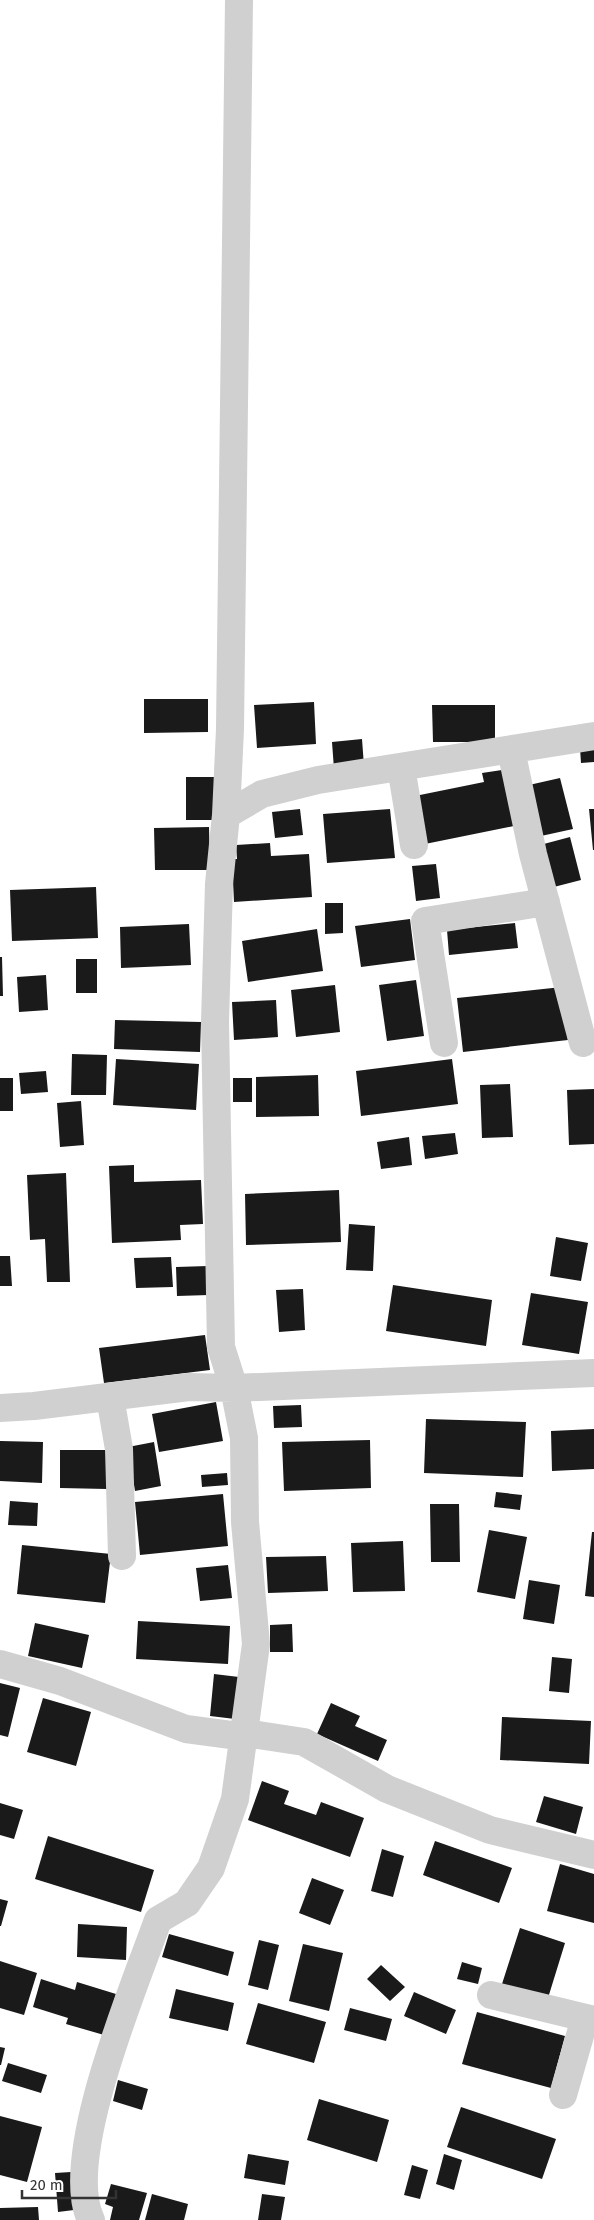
<svg xmlns="http://www.w3.org/2000/svg" width="594" height="2220" font-family="'Fira Sans',sans-serif">
<rect width="100%" height="100%" fill="#fff"/>
<path fill="#1a1a1a" d="M144,699H208V732L144,733Z
M314,702L316,744L257,748L254,705Z
M432,705H495V742H433Z
M362,739L364,766L334,769L332,742Z
M594,747V762L581,763L580,748Z
M502,770L514,826L425,844L415,796L484,782L482,773Z
M186,777H216V820H186Z
M560,778L573,829L541,836L529,785Z
M300,809L303,835L275,838L272,812Z
M390,809L395,858L327,863L323,814Z
M589,809H594V850H593Z
M209,827L210,870H155L154,828Z
M570,837L581,880L550,888L540,845Z
M270,843L271,856L309,854L312,897L234,902L232,859H237L236,845Z
M436,864L440,898L416,901L412,866Z
M96,887L98,938L12,941L10,890Z
M325,903H343V933L325,934Z
M410,919L415,960L361,967L355,926Z
M515,923L518,948L449,955L447,930Z
M189,924L191,965L121,968L120,927Z
M317,929L323,971L248,982L242,941Z
M0,957H2L3,996H0Z
M76,959H97V993H76Z
M46,975L48,1010L19,1012L17,977Z
M416,980L424,1036L387,1041L379,985Z
M335,985L340,1032L296,1037L291,990Z
M562,987L568,1040L463,1052L457,998Z
M276,1000L278,1037L234,1040L232,1002Z
M115,1020L201,1022L200,1052L114,1049Z
M72,1054L107,1055L106,1095H71Z
M116,1059L199,1064L196,1110L113,1105Z
M452,1059L458,1104L361,1116L356,1071Z
M46,1071L48,1092L21,1094L19,1073Z
M318,1075L319,1116L256,1117V1077Z
M0,1078H13V1111H0Z
M233,1078H252V1102H233Z
M510,1084L513,1137L482,1138L480,1085Z
M594,1089V1144L569,1145L567,1090Z
M81,1101L84,1145L60,1147L57,1103Z
M455,1133L458,1154L425,1159L422,1136Z
M409,1137L412,1165L381,1169L377,1142Z
M134,1165V1182L201,1180L203,1224L180,1225L181,1240L112,1243L109,1166Z
M66,1173L70,1282H47L45,1239L30,1240L27,1175Z
M339,1190L341,1242L246,1245L245,1194Z
M349,1224L375,1226L373,1271L346,1270Z
M556,1237L588,1243L581,1281L550,1276Z
M0,1256H10L12,1286H0Z
M171,1257L173,1287L136,1288L134,1258Z
M208,1266L209,1295L177,1296L176,1267Z
M393,1285L492,1300L486,1346L386,1331Z
M303,1289L305,1330L279,1332L276,1290Z
M531,1293L588,1302L579,1354L522,1345Z
M205,1335L210,1370L104,1383L99,1348Z
M216,1402L223,1441L159,1452L152,1414Z
M301,1405L302,1427L274,1428L273,1406Z
M426,1419L526,1422L523,1477L424,1473Z
M594,1429V1469L552,1471L551,1431Z
M370,1440L371,1488L284,1491L282,1442Z
M0,1441L43,1442L42,1483L0,1481Z
M154,1442L161,1486L135,1491L128,1447Z
M60,1450H107V1489L60,1488Z
M227,1473L228,1485L202,1487L201,1475Z
M496,1492L522,1495L520,1510L494,1507Z
M223,1494L228,1546L140,1555L135,1502Z
M10,1501L38,1503L37,1526L8,1525Z
M430,1504H459L460,1562H431Z
M489,1530L527,1537L515,1599L477,1592Z
M592,1532H594V1597L585,1596Z
M403,1541L405,1591L353,1592L351,1543Z
M22,1545L111,1554L105,1603L17,1594Z
M326,1556L328,1591L268,1593L266,1557Z
M228,1565L232,1598L200,1601L196,1568Z
M529,1580L560,1585L554,1624L523,1619Z
M138,1621L230,1626L228,1664L136,1659Z
M35,1623L89,1635L82,1668L28,1656Z
M292,1624L293,1652H270V1625Z
M552,1657L572,1659L569,1693L549,1691Z
M214,1674L239,1677L235,1719L210,1716Z
M0,1683L20,1688L8,1737L0,1735Z
M43,1698L91,1712L76,1766L27,1752Z
M331,1703L360,1716L355,1726L387,1740L378,1761L317,1734Z
M502,1717L591,1721L589,1764L500,1760Z
M262,1781L289,1791L284,1804L316,1815L321,1802L364,1818L350,1857L248,1820Z
M544,1796L583,1807L576,1834L536,1822Z
M0,1803L23,1810L14,1839L0,1835Z
M48,1836L154,1870L141,1912L35,1879Z
M435,1841L512,1868L499,1903L423,1875Z
M382,1849L404,1856L393,1897L371,1891Z
M560,1864L594,1874V1923L547,1911Z
M312,1878L344,1890L330,1925L299,1913Z
M0,1899L8,1901L1,1926H0Z
M78,1924L127,1927L126,1960L77,1957Z
M520,1928L565,1943L548,1998L502,1984Z
M169,1934L234,1952L228,1976L162,1957Z
M259,1940L279,1945L268,1990L248,1985Z
M303,1944L343,1953L329,2011L289,2001Z
M0,1961L37,1973L24,2015L0,2008Z
M462,1962L482,1968L478,1984L457,1979Z
M381,1965L405,1987L390,2001L367,1979Z
M41,1979L75,1990L77,1982L116,1994L104,2035L66,2024L68,2018L33,2007Z
M176,1989L234,2003L228,2031L169,2018Z
M414,1992L456,2010L446,2034L404,2016Z
M258,2003L326,2022L314,2063L246,2044Z
M350,2008L392,2019L386,2041L344,2030Z
M477,2012L565,2036L551,2088L462,2064Z
M0,2047L5,2048L1,2065H0Z
M8,2063L47,2075L41,2093L2,2081Z
M118,2080L148,2089L142,2110L113,2101Z
M319,2099L389,2120L377,2162L307,2140Z
M461,2107L556,2139L542,2179L447,2147Z
M0,2116L42,2127L27,2182L0,2175Z
M248,2154L289,2161L285,2185L244,2178Z
M444,2154L462,2160L454,2190L436,2184Z
M412,2165L428,2170L420,2199L404,2195Z
M71,2172L74,2210L58,2212L55,2173Z
M111,2184L147,2193L139,2220H110L113,2207L105,2204Z
M152,2194L188,2204L184,2220H145Z
M262,2194L285,2197L281,2220H258Z
M38,2207L39,2220H0V2208Z"/>
<g fill="none" stroke-linecap="round" stroke-linejoin="round">
<path stroke="#d0d0d0" stroke-width="28" d="M511,750L533,854L583,1043
M401,767L414,845
M226,815L262,794L318,780L594,736
M444,1043L425,921L546,902
M110,1397L119,1449L122,1556
M0,1408L34,1406L189,1387L234,1388L594,1373
M0,1664L60,1681L186,1729L231,1735L245,1733L304,1742L387,1789L490,1830L594,1855
M491,1995L594,2020
M563,2095L585,2018
M91,2220C61,2158 135,1985 158,1920L187,1903L211,1868L235,1799L256,1644L245,1522L244,1438L234,1388L221,1347L215,1022L219,884L226,815L230,729L239,0"/>
</g>
<path d="M22 2190v8h94v-8" fill="none" stroke="#333333" stroke-width="2.5"/>
<text x="30" y="2190" font-size="15" fill="#333333" stroke="#ffffff" stroke-width="4" paint-order="stroke">20 m</text>
</svg>
